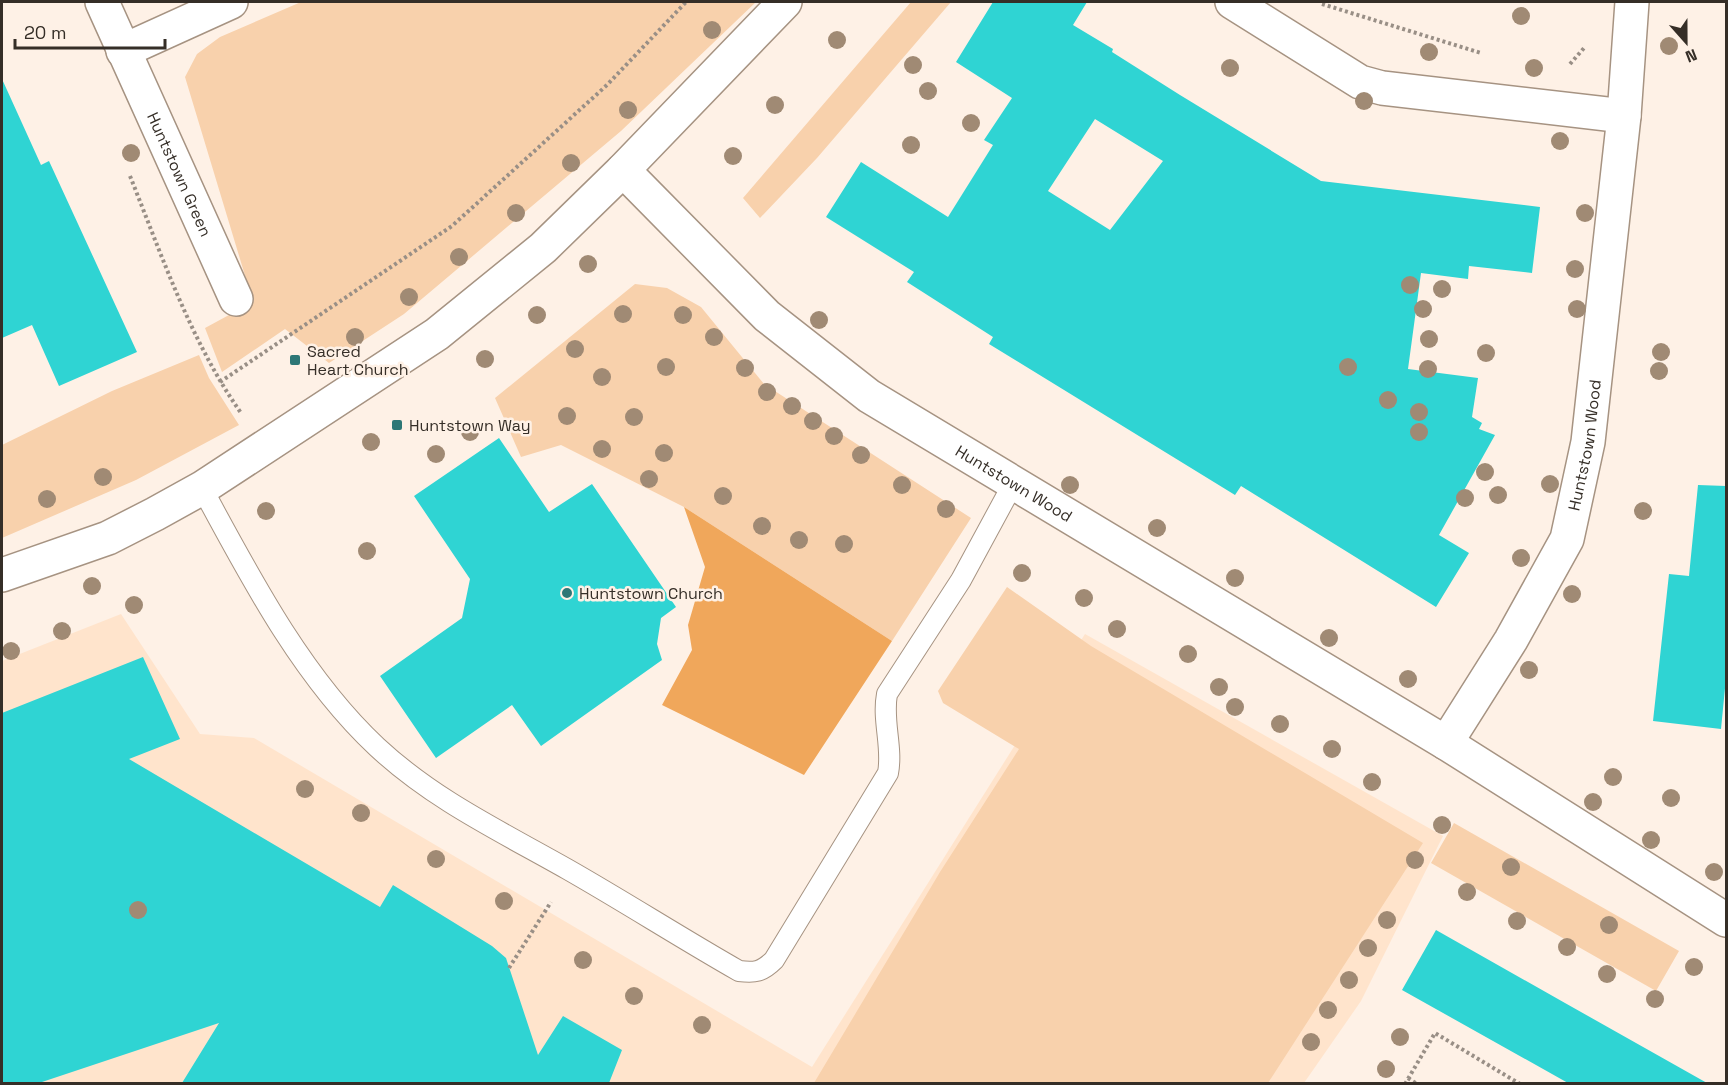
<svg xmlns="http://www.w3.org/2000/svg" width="1728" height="1085" font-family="'Space Grotesk',sans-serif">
<rect width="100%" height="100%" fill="#fef1e6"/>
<path fill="#ffe4cc" d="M121,614L200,734L254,738L812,1067L1085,634L1443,836L1361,1001L1304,1083H2V661Z"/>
<path fill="#f8d1ac" d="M301,2H756L621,131L404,314L329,363L285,329L222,372L205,328L253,302L185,77L197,54L220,37Z
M911,2H951L817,158L760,218L743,198Z
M635,284L667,288L701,307L764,384L971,518L892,641L684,507L561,445L521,457L495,398Z
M199,355L209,378L239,425L136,480L2,538V445L112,391Z
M1007,587L1091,646L1423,843L1268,1083H814L940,872L1019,749L943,703L938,691Z
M1454,823L1679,951L1656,991L1431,863Z"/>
<path fill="#f0a75b" d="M684,507L892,641L804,775L662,705L692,650L688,625L705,567Z"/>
<path fill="#2fd4d3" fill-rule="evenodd" d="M993,2H1087L1073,25L1113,49L1112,52L1180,95L1321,181L1540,207L1532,273L1469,266L1468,279L1421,273L1408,369L1478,378L1472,417L1482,423L1479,429L1495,435L1439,535L1469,553L1436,607L1241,486L1235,495L989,344L993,337L907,282L914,272L826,217L861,162L948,217L993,145L984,140L1012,98L956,62ZM1095,119L1163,161L1110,230L1048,191Z
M2,79L41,165L49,161L137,352L59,386L32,325L2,338Z
M499,438L549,512L592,484L676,607L661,618L657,644L662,660L541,746L512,705L436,758L380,676L462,618L470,579L414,496Z
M1698,485L1726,486V678L1721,729L1653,721L1669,574L1689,576Z
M143,657L180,739L129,759L380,907L393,885L492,946L506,958L538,1055L563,1016L622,1050L609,1083H182L219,1023L39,1083H2V713Z
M1436,930L1565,1003L1707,1083H1568L1402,990Z"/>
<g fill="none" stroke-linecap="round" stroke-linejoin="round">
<defs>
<path id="service" d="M202,488C250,577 302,677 377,747C434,800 500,831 567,869C625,902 681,938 739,971C755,973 762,972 774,960L888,773C893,747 882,721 887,694L961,580L1013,484"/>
<g id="minor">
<path id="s1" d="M102,2L236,299"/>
<path d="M1232,2L1360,82L1382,88L1624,116"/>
<path d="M123,51L231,2"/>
<path id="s2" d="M623,170L767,316L869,396L1446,743L1726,920"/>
<path id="s3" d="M1446,743L1511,640L1567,539L1588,442L1624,116L1632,2"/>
</g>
<path id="tertiary" d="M2,575L108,538L155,514L202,488L437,334L543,248L623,170L785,2"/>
</defs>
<use href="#service" stroke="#a69382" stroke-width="22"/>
<use href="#minor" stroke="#a69382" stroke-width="36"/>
<use href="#tertiary" stroke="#a69382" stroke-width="36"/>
<path stroke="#998f86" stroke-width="4" stroke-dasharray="3 3" stroke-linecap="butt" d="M1322,4L1481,53
M1570,64L1584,48
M130,176C162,256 191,342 241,413
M220,382L452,226L607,85L686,2
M509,968L551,902
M1408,1078L1417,1084
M1405,1084L1435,1033L1520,1084"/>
<use href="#service" stroke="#fff" stroke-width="20"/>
<use href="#minor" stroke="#fff" stroke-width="33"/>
<use href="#tertiary" stroke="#fff" stroke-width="33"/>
</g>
<g fill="#a08a74">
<circle cx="1521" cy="16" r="9"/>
<circle cx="712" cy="30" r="9"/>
<circle cx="837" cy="40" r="9"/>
<circle cx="1669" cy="46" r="9"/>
<circle cx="1429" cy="52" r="9"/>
<circle cx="913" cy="65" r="9"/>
<circle cx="1230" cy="68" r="9"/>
<circle cx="1534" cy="68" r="9"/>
<circle cx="928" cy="91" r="9"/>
<circle cx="1364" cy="101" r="9"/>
<circle cx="775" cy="105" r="9"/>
<circle cx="628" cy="110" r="9"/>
<circle cx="971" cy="123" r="9"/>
<circle cx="1560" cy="141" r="9"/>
<circle cx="911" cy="145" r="9"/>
<circle cx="131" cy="153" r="9"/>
<circle cx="733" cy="156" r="9"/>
<circle cx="571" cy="163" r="9"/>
<circle cx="516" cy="213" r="9"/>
<circle cx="1585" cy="213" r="9"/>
<circle cx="459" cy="257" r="9"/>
<circle cx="588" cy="264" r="9"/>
<circle cx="1575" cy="269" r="9"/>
<circle cx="1410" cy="285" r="9"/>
<circle cx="1442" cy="289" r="9"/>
<circle cx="409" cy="297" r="9"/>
<circle cx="1423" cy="309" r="9"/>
<circle cx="1577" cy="309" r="9"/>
<circle cx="623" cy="314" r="9"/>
<circle cx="537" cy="315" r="9"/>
<circle cx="683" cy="315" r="9"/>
<circle cx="819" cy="320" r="9"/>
<circle cx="355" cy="337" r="9"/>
<circle cx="714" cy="337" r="9"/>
<circle cx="1429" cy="339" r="9"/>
<circle cx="575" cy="349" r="9"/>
<circle cx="1661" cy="352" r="9"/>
<circle cx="1486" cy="353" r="9"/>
<circle cx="485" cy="359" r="9"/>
<circle cx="666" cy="367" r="9"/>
<circle cx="1348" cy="367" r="9"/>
<circle cx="745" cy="368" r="9"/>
<circle cx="1428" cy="369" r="9"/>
<circle cx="1659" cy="371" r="9"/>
<circle cx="602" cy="377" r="9"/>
<circle cx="767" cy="392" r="9"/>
<circle cx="1388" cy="400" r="9"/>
<circle cx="792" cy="406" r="9"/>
<circle cx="1419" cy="412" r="9"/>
<circle cx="567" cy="416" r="9"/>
<circle cx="634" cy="417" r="9"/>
<circle cx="813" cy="421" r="9"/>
<circle cx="470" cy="432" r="9"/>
<circle cx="1419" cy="432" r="9"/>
<circle cx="834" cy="436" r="9"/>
<circle cx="371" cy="442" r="9"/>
<circle cx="602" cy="449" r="9"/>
<circle cx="664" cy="453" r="9"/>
<circle cx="436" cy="454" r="9"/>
<circle cx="861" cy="455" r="9"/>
<circle cx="1485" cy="472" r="9"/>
<circle cx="103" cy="477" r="9"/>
<circle cx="649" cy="479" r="9"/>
<circle cx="1550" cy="484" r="9"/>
<circle cx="902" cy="485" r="9"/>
<circle cx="1070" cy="485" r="9"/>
<circle cx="1498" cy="495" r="9"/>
<circle cx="723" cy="496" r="9"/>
<circle cx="1465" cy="498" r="9"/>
<circle cx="47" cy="499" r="9"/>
<circle cx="946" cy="509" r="9"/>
<circle cx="266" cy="511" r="9"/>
<circle cx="1643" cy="511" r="9"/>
<circle cx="762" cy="526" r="9"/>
<circle cx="1157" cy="528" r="9"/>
<circle cx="799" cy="540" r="9"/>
<circle cx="844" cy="544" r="9"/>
<circle cx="367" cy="551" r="9"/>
<circle cx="1521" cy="558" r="9"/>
<circle cx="1022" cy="573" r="9"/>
<circle cx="1235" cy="578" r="9"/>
<circle cx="92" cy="586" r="9"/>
<circle cx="1572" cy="594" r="9"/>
<circle cx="1084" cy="598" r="9"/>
<circle cx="134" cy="605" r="9"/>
<circle cx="1117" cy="629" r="9"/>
<circle cx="62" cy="631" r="9"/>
<circle cx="1329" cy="638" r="9"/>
<circle cx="11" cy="651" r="9"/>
<circle cx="1188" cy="654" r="9"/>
<circle cx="1529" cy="670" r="9"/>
<circle cx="1408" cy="679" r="9"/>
<circle cx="1219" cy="687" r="9"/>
<circle cx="1235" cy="707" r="9"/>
<circle cx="1280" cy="724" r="9"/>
<circle cx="1332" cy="749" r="9"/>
<circle cx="1613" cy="777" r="9"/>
<circle cx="1372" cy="782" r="9"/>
<circle cx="305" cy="789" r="9"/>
<circle cx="1671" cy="798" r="9"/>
<circle cx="1593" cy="802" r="9"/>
<circle cx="361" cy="813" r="9"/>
<circle cx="1442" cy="825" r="9"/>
<circle cx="1651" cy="840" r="9"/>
<circle cx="436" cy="859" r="9"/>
<circle cx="1415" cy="860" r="9"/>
<circle cx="1511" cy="867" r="9"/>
<circle cx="1714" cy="872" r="9"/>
<circle cx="1467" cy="892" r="9"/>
<circle cx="504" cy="901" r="9"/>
<circle cx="138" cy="910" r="9"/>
<circle cx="1387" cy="920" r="9"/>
<circle cx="1517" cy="921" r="9"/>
<circle cx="1609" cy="925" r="9"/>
<circle cx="1567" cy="947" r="9"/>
<circle cx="1368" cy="948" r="9"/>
<circle cx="583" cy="960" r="9"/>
<circle cx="1694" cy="967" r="9"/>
<circle cx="1607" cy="974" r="9"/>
<circle cx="1349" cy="980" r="9"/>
<circle cx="634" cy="996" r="9"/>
<circle cx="1655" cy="999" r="9"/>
<circle cx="1328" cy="1010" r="9"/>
<circle cx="702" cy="1025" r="9"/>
<circle cx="1400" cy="1037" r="9"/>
<circle cx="1311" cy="1042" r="9"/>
<circle cx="1386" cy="1069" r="9"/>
</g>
<g fill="#2d7776" stroke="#fef1e6" stroke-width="2">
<rect x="289" y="354" width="12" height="12" rx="3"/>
<rect x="391" y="419" width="12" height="12" rx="3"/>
<circle cx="567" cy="593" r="6"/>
</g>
<g text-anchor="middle" stroke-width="5" stroke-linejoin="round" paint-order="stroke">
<g font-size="16" fill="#352e27" stroke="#fef1e6">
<text dy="6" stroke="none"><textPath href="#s1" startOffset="189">Huntstown Green</textPath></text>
<text dy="6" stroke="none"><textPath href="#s3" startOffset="333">Huntstown Wood</textPath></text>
<text dy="6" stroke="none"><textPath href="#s2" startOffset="504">Huntstown Wood</textPath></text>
</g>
<g font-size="16" fill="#352e27" stroke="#fef1e6" text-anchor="start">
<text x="307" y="357">Sacred<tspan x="307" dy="18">Heart Church</tspan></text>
<text x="409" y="431">Huntstown Way</text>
<text x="579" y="599">Huntstown Church</text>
</g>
</g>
<rect width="1728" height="1085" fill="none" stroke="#352e27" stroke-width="6"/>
<g transform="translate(1686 42) rotate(159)" stroke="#fef1e6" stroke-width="4.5" paint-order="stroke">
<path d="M0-4.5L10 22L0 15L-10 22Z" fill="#352e27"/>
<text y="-9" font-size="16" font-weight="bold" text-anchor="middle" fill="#352e27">N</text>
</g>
<path d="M15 39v9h150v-9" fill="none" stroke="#352e27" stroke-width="3"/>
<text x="24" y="39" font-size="18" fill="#352e27" stroke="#fef1e6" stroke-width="4.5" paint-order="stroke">20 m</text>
</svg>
